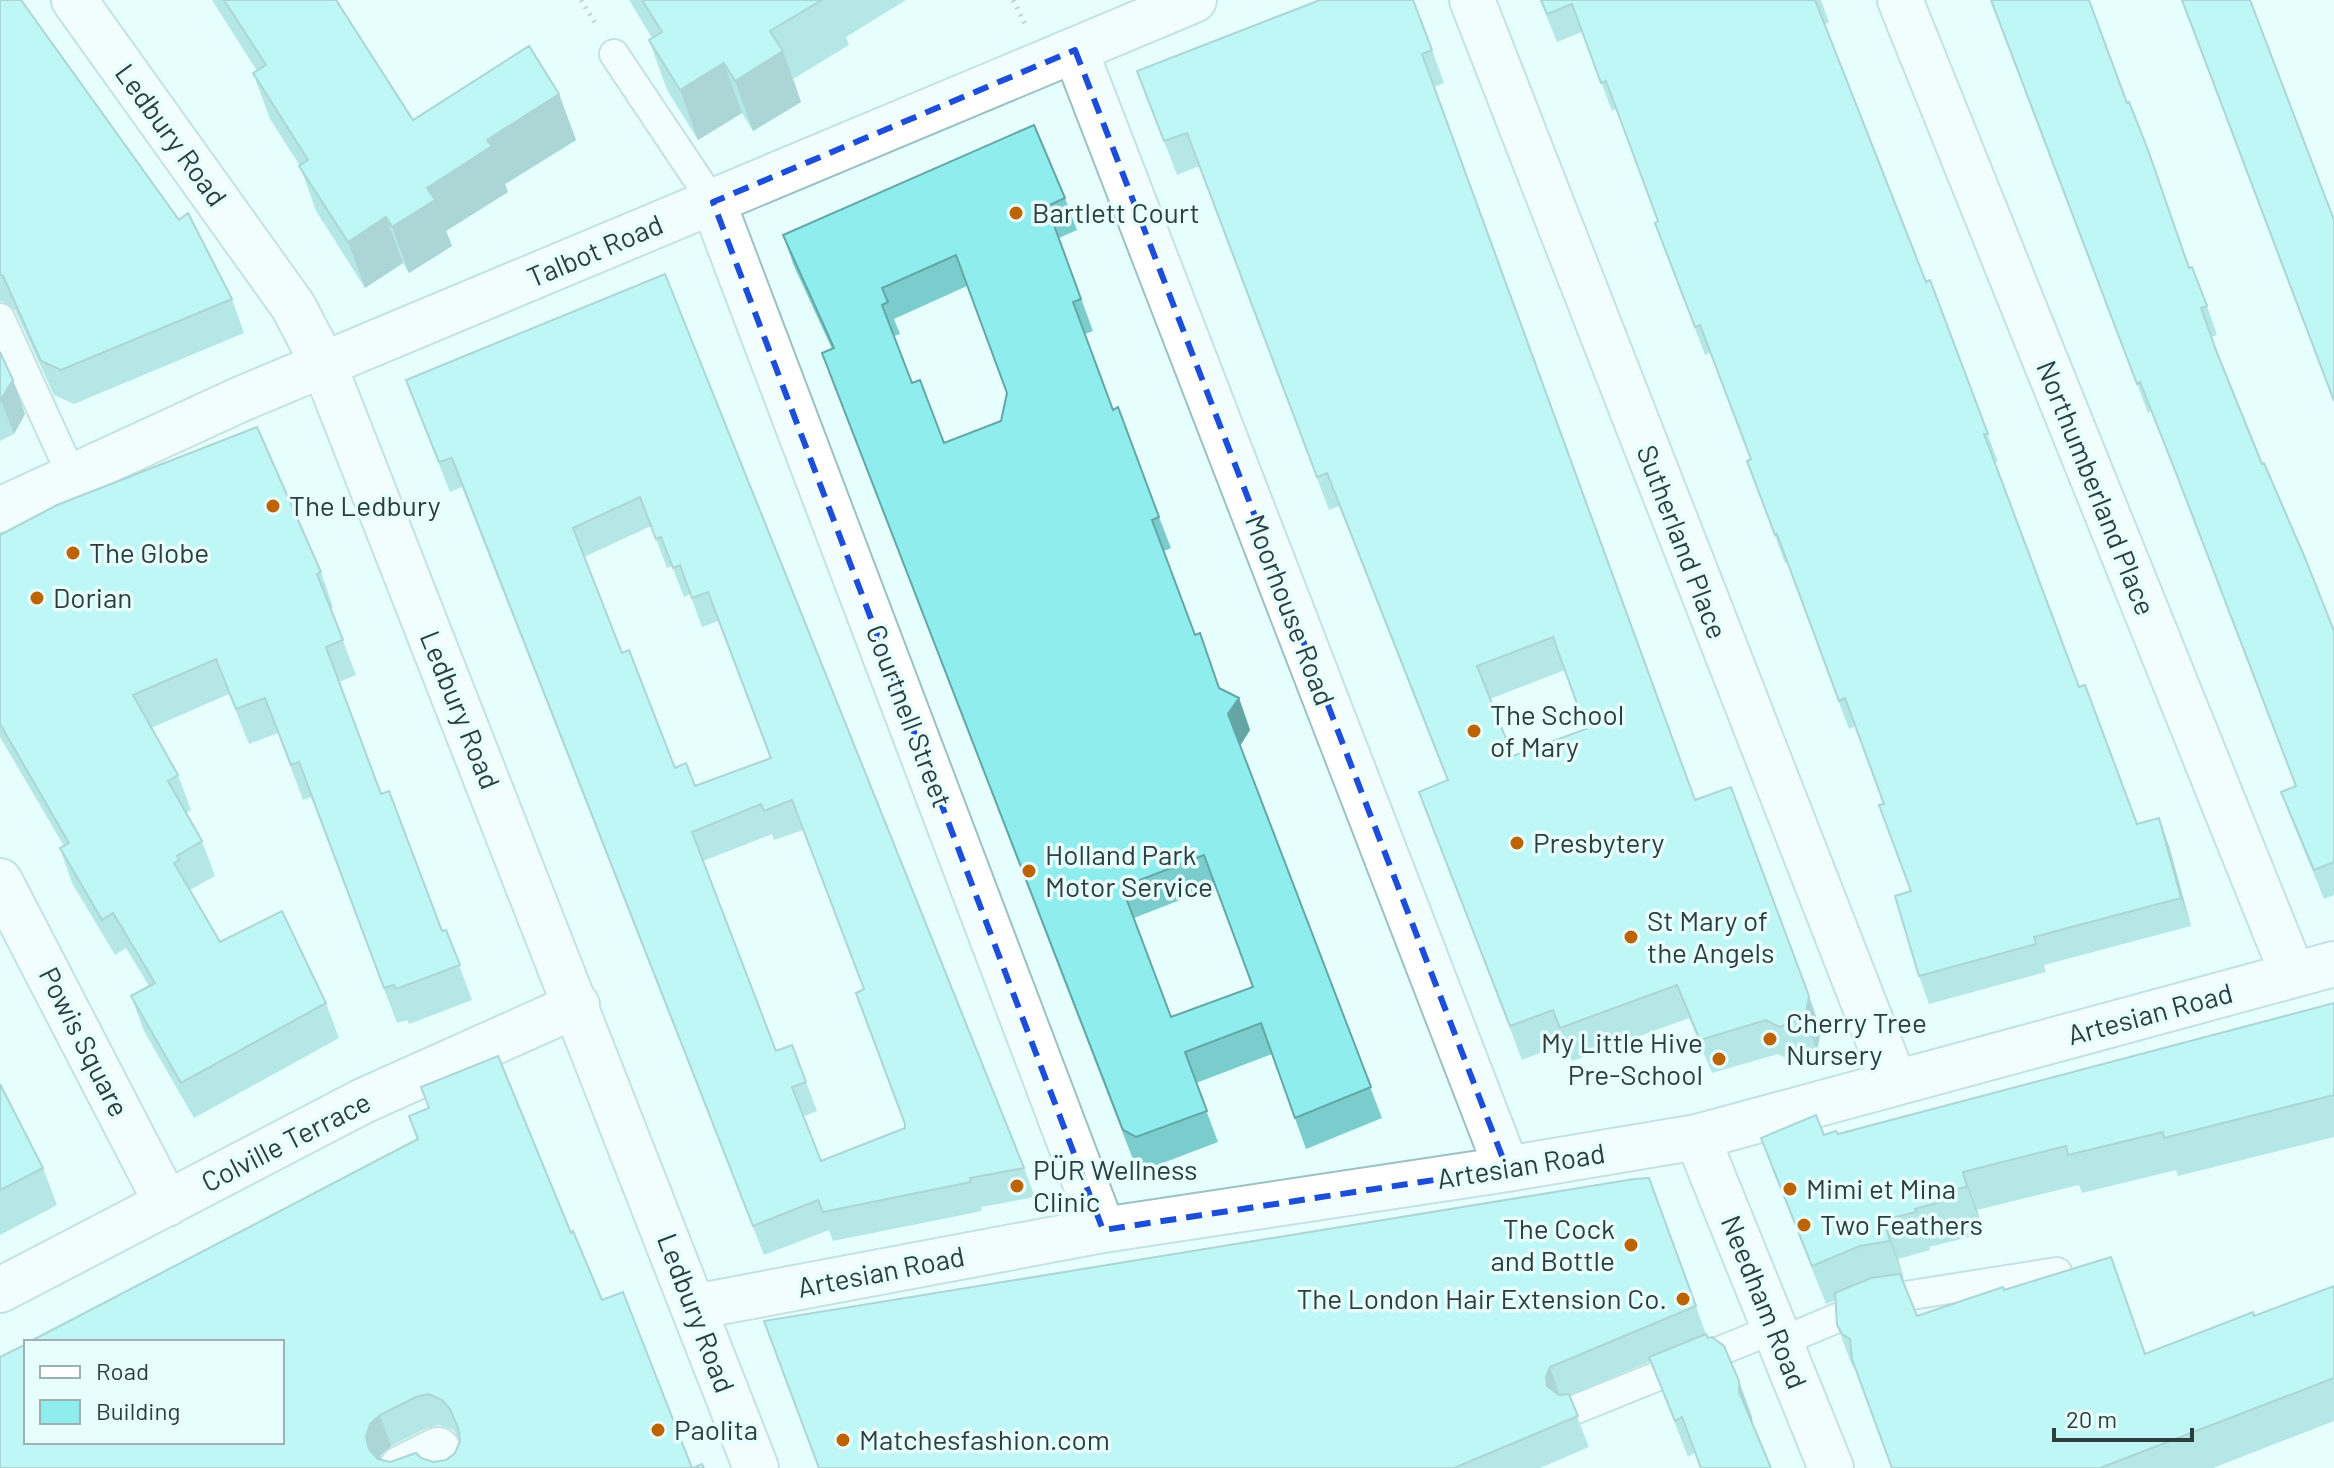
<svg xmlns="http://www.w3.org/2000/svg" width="2334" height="1468" font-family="Barlow,sans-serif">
<rect width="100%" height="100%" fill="#e7fefe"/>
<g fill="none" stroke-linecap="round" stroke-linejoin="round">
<defs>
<path id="service" d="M614,54L713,202
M0,318L72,476
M1780,1342L1880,1300L2057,1272
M1574,1410L1774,1329"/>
<path id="minor" d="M74,0L293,306L324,365L756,1468
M1472,0L1895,1083
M1900,0L2293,975
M1075,50L1507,1169
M713,202L1103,1230
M0,510L241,399L1194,0
M0,881L167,1204
M1697,1137L1831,1468
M0,1290L363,1101L577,1005
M694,1307L1103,1230L1507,1169L1697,1137L2334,964
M402,1468L438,1450L446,1468"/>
</defs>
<use href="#service" stroke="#9bc1c1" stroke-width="32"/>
<use href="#minor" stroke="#9bc1c1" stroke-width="48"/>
<path stroke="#92a5a5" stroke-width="5" stroke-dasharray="2 6" stroke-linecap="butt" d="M581,0L595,23
M1013,0L1025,24"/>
<use href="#service" stroke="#fff" stroke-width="28"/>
<use href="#minor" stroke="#fff" stroke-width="44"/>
</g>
<path fill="#7bcccc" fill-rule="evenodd" d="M0,0L232,299L244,333L74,404L54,395L15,310L2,301L0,302Z
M212,0H336L413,120L559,94L576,140L505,184L508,192L446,231L452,246L409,273L403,263L365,288L316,211L300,166L270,119L253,73L257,71Z
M629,0H906L846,37L849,45L793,79L801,102L753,131L742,113L698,140L667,90L649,40L652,38Z
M1540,0H1821L1829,22L1825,25L1926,282L1930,280L1998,462H1994L2079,687L2137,824L2169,846L2191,926L2044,965L2046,972L1929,1004L1919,976L1911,891L1883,804L1855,726L1849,729L1787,562L1785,563L1747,461L1750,459L1710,353L1705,355L1655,223L1658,221L1616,109L1612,111L1582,32L1557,42Z
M1991,0L2127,103L2190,268L2207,306L2217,335L2211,337L2262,464L2334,631V895L2324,899L2292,821L2281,792L2296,786L2189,507L2151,411L2148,413Z
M1432,50L1444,83L1434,87L1695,800L1821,1030L1817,1051L1791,1061L1778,1054L1712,1073L1689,1018L1572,1061L1565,1043L1522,1060L1419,792L1447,780L1339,506L1329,510L1199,166L1177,175L1137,71ZM1565,670L1586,729L1513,756L1490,699Z
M1065,198L1077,230L1059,238L1093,331L1085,334L1113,410L1159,517L1171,548L1164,551L1195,635L1220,689L1239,698L1250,730L1240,745L1382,1118L1306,1149L1272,1054L1196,1083L1218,1142L1147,1169L1134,1162L834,384L822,353L832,349L794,266L783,235ZM967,286L1007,394L1001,421L944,443L912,383L894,336L900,334L894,319ZM1216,886L1253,987L1171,1017L1134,918Z
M665,274L1024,1168L1035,1197L981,1207L982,1211L833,1241L829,1230L764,1255L462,487L450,492L417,409L406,380ZM651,526L667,568L672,566L684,597L690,594L702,627L718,621L770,758L695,786L675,768L622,653L584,557ZM803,830L864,989L905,1124V1128L821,1161L804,1116L817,1111L792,1045L776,1051L703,861L772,834L774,840Z
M0,352L25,414L14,434L0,441Z
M0,535L321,572L333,607L331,609L356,675L339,682L381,794L442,931L446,930L472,1000L409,1024L407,1020L397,1023L311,797L303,800L278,733L249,744L229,694L151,728L178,775L191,810L186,813L202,841L215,876L190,890L220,942L326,1003L339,1038L194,1118L144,1031L131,996L149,986L126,948L115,955L72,883L60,848L64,846L0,737Z
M2334,1003V1137L2178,1176L2176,1170L2082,1193L2079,1185L1977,1210L1981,1225L1966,1229L1969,1237L1929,1247L1930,1250L1898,1259L1904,1279H1902L1917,1316L2004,1290L2145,1354L2254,1316L2334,1286V1421L2213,1468H1892L1856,1372L1851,1363L1837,1325L1836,1300L1826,1304L1775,1176L1761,1138L1838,1134Z
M0,1084L43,1168L57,1205L0,1235Z
M409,1116L571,1233L602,1300L692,1468H0L417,1140ZM439,1425L453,1430L459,1438L460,1441L455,1453L446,1460L433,1462L421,1458L390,1462L380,1459L381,1455L391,1446L427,1428Z
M1649,1178L1706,1334L1752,1417L1688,1457L1651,1361L1569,1396L1589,1447L1540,1468H819Z"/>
<path fill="#64a6a6" d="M783,51L801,102L753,131L735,81Z
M724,63L742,113L698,140L680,90Z
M559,94L576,140L505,184L508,192L446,231L452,246L409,273L392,227L427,188L487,140Z
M386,217L403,263L365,288L348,242Z
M13,380L25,414L14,434L1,400Z
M1239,698L1250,730L1240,746L1229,714Z
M2159,818L2169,846L2191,926L2181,898Z
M1809,996L1821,1030L1817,1051L1805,1018Z
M1963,1172L1977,1210L1981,1225L1967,1187Z
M1884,1220L1898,1259L1904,1279L1890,1241Z
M1550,1367L1561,1399L1547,1386L1546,1377Z
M1739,1381L1752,1417L1753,1428L1739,1392Z
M380,1415L391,1446L381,1455L377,1468L369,1449L366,1437L370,1424Z"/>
<path fill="#8feded" stroke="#64a6a6" stroke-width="2" fill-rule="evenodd" d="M0,0H21L179,220L188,213L232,299L61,370L41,361L3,276L0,274Z
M224,0H336L413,120L529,46L559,94L487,140L492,146L427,188L435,200L392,227L386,217L348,242L299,166L308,160L253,73L266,65Z
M642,0H822L770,31L783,51L735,81L724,63L680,90L649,40L662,32Z
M1320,0H1413L1432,50L1422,54L1695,800L1731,787L1809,996L1805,1018L1779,1027L1766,1020L1700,1040L1677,985L1560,1028L1553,1010L1510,1026L1419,792L1448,780L1327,473L1317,477L1187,133L1164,141L1137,71ZM1553,637L1586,729L1513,756L1477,666Z
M1541,0H1815L1926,282L1930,280L1988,434H1984L2079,687L2085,685L2137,824L2159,818L2181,898L2034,937L2036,944L1919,976L1895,896L1911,891L1879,805L1884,804L1845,698L1839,701L1777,534L1775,535L1747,461L1751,459L1700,325L1695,327L1655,223L1658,221L1606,81L1601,83L1572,4L1547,14Z
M1991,0H2089L2127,103L2129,102L2148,150L2189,268L2192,267L2207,306L2201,308L2217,353L2262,464L2264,463L2305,558L2334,631V862L2314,870L2281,792L2296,786L2178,478L2140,382L2137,384Z
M2182,0H2250L2334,220V401Z
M1034,125L1065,198L1047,206L1081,299L1073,302L1113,410L1118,407L1159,517L1152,520L1195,635L1200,633L1219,688L1239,698L1228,714L1371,1087L1295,1118L1261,1023L1185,1052L1207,1111L1136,1137L1123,1130L822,353L834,348L783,235ZM956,255L1007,393L1001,421L944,443L920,380L912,383L882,305L888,302L882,288ZM1204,855L1253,987L1171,1017L1122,887Z
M665,274L1024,1168L970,1178L971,1182L823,1212L818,1200L753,1226L452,458L439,462L406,380ZM640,497L656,539L661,537L673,568L680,565L692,598L708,592L771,758L695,786L686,763L675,768L629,650L622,653L573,528ZM792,800L864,989L856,993L905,1124V1128L821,1161L792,1087L806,1082L792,1045L776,1051L692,832L761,804L764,811Z
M0,352L13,380L0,401Z
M257,427L321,572L317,574L343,640L326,647L381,794L389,791L442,931L446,930L460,965L396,989L394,985L384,988L299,762L291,765L265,698L236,709L216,659L133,695L178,775L168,781L202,841L177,856L179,860L174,863L220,942L282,911L326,1003L181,1083L131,996L155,983L113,913L102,920L60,848L69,843L0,724V535L57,505Z
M2334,1003V1095L2164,1138L2163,1132L2068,1155L2066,1146L1963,1172L1967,1187L1952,1190L1955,1198L1915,1209L1916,1212L1884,1220L1890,1241L1860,1246L1812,1266L1761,1138L1816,1115L1824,1135L1836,1131L1838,1134Z
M498,1056L571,1233L573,1231L602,1300L623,1292L692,1468H0V1357L26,1344V1442H282V1342H29L418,1139L409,1116L429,1108L421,1087ZM428,1394L442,1400L450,1409L458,1428L460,1441L455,1453L446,1460L433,1462L421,1458L416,1453L390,1462L378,1459L369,1449L366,1437L370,1424L380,1415L416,1397Z
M0,1084L43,1168L0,1190Z
M1649,1178L1696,1306L1550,1367L1546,1377L1547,1386L1559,1395L1569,1394L1578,1416L1454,1468H819L764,1321L1634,1179Z
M2111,1257L2145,1354L2253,1312L2254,1316L2334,1286V1378L2100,1468H1892L1852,1359L1850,1339L1842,1334L1837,1325L1835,1293L1871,1278L1900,1274L1917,1316L2003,1287L2004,1290Z
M1706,1334L1708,1338L1712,1337L1724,1346L1739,1381V1392L1771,1468H1701L1682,1417L1675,1421L1649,1357Z
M702,1464L704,1468H693Z"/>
<path d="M0 0H2334V1468H0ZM1075,50L1507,1169L1103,1230L713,202Z" fill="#e7fefe" fill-opacity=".55" fill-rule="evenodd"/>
<path fill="none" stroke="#1d4ed8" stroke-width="6" stroke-dasharray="16 10" stroke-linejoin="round" d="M1075,50L1507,1169L1103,1230L713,202Z"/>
<g fill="#bd6400" stroke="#e7fefe" stroke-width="3">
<circle cx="1016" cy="213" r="8"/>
<circle cx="273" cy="506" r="8"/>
<circle cx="73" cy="553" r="8"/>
<circle cx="37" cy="598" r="8"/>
<circle cx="1474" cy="731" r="8"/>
<circle cx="1517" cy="843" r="8"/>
<circle cx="1029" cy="871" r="8"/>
<circle cx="1631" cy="937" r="8"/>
<circle cx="1770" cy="1039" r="8"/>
<circle cx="1719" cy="1059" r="8"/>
<circle cx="1017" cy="1186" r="8"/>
<circle cx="1790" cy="1189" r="8"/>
<circle cx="1804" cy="1225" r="8"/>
<circle cx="1631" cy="1245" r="8"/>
<circle cx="1683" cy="1299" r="8"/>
<circle cx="658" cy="1430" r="8"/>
<circle cx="843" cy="1440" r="8"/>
</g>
<g text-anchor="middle" stroke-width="7" stroke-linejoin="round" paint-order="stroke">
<g font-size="28" fill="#2e3d3d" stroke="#e7fefe">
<text transform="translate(171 135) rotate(54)" y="10">Ledbury Road</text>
<text transform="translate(595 251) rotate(-23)" y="10">Talbot Road</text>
<text transform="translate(2096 488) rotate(68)" y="10">Northumberland Place</text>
<text transform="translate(1682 542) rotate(69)" y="10">Sutherland Place</text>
<text transform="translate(1290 610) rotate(69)" y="10">Moorhouse Road</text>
<text transform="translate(460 710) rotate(68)" y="10">Ledbury Road</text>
<text transform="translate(909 716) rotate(69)" y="10">Courtnell Street</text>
<text transform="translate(2150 1014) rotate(-15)" y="10">Artesian Road</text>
<text transform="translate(84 1042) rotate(63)" y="10">Powis Square</text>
<text transform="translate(286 1142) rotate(-27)" y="10">Colville Terrace</text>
<text transform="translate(1521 1166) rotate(-9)" y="10">Artesian Road</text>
<text transform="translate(881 1272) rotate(-11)" y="10">Artesian Road</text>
<text transform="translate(1764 1302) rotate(68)" y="10">Needham Road</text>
<text transform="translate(696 1313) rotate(69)" y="10">Ledbury Road</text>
</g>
<g font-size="28" fill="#2e3d3d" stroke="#e7fefe" text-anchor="start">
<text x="1032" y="223">Bartlett Court</text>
<text x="289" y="516">The Ledbury</text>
<text x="89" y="563">The Globe</text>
<text x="53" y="608">Dorian</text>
<text x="1490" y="725">The School<tspan x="1490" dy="32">of Mary</tspan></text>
<text x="1533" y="853">Presbytery</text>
<text x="1045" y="865">Holland Park<tspan x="1045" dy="32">Motor Service</tspan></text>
<text x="1647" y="931">St Mary of<tspan x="1647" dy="32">the Angels</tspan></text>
<text x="1786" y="1033">Cherry Tree<tspan x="1786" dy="32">Nursery</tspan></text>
<text x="1703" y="1053" text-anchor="end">My Little Hive<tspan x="1703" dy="32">Pre-School</tspan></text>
<text x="1033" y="1180">PÜR Wellness<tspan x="1033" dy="32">Clinic</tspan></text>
<text x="1806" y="1199">Mimi et Mina</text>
<text x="1820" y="1235">Two Feathers</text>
<text x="1615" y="1239" text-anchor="end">The Cock<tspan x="1615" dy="32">and Bottle</tspan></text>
<text x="1667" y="1309" text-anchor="end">The London Hair Extension Co.</text>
<text x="674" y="1440">Paolita</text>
<text x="859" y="1450">Matchesfashion.com</text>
</g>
</g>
<rect x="24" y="1340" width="260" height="104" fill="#e7fefe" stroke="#9db1b1" stroke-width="2"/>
<rect x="40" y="1366" width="40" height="12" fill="#ffffff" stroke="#9db1b1" stroke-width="2"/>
<text x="96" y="1380" font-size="24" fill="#2e3d3d">Road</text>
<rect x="40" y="1400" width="40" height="24" fill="#8feded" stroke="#9db1b1" stroke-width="2"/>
<text x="96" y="1420" font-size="24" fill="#2e3d3d">Building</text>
<path d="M2054 1428v12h138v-12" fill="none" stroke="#2e3d3d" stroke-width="4"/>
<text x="2066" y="1428" font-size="24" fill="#2e3d3d" stroke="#e7fefe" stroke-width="6" paint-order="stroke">20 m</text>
</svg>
